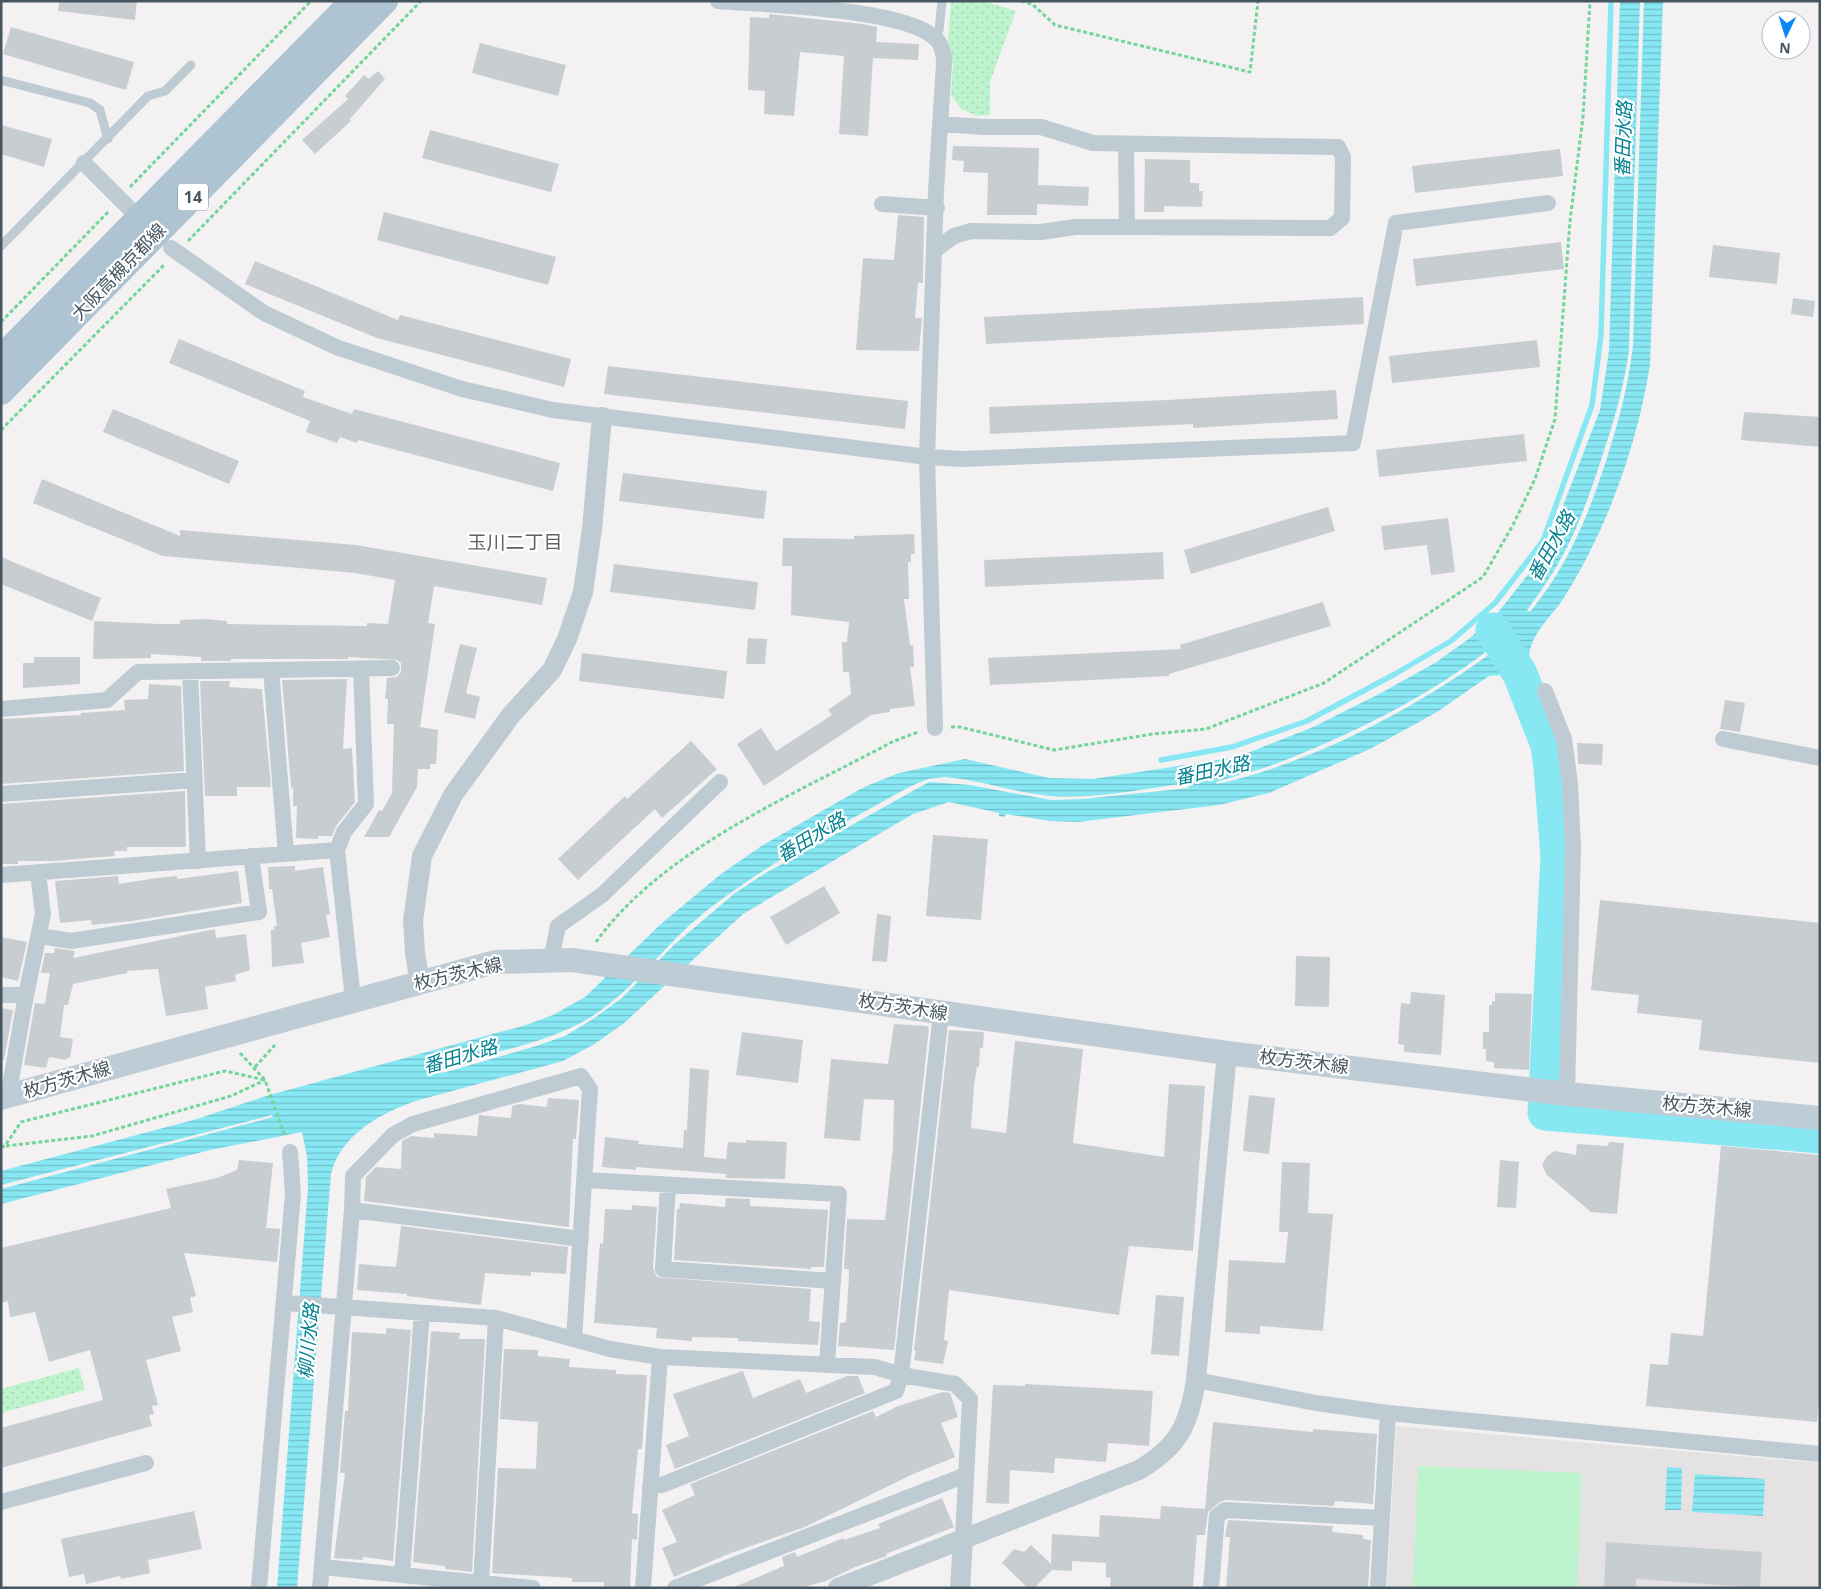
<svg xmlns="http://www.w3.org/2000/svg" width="1821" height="1589" font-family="'Noto Sans','Noto Sans JP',sans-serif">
<defs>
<pattern id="park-dots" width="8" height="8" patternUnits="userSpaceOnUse" patternTransform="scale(1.25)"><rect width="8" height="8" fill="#bef4cd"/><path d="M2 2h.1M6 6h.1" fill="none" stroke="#a5d3b3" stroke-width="1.8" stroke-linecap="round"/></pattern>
<pattern id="water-rules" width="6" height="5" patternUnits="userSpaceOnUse" patternTransform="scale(1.25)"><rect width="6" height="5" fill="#87e8f4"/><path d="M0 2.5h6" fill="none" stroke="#70bfc9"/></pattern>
</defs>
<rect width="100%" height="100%" fill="#f4f1f2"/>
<path fill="#e5e2e4" d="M1396,1426L1820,1463V1588H1387Z"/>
<path fill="url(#park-dots)" d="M951,1H983L1016,11L990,82V115L977,116L961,109L951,95L953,65L948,40Z
M79,1368L85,1390L1,1413V1389Z"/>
<path fill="#bef4cd" d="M1418,1466L1582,1473L1577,1588H1413Z"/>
<path fill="url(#water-rules)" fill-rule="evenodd" d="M1620,1H1640L1629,350C1624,387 1614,421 1602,457C1582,518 1567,558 1527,610L1530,612C1569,564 1588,516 1607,458C1619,420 1628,387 1633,346L1644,1H1663L1650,365C1637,445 1608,527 1565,596C1553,616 1528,635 1529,660L1510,667L1503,675L1489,676L1437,712L1370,749L1269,793L1219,805L1078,822L1050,821L1006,814L1004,817L999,816V813L949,802L913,814L743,914L623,1024L593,1045L563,1061L419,1100C382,1112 341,1134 331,1174L297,1588H277L308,1187L307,1156L302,1132L210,1150L1,1204V1189L273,1117L272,1115L1,1185V1171L197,1119L266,1096L526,1025L553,1015L585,997L662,923L721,874L763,845L864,787L899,773L965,759L1049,778L1093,779L1237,757L1311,728L1379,694L1435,663L1470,638L1496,615L1530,572L1549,542L1600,410L1609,351ZM1488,650L1491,653C1415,709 1310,764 1217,784L1216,782C1236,775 1257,771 1278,763C1348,736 1428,697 1488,650ZM945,777C981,780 1015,793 1051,796C1096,799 1143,789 1188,783L1189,788L1083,799L1051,800L970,785L929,782L764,874L735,893L674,945L622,998L593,1019L565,1036L536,1046L443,1073L441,1070C491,1050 544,1046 591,1017C634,990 665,944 705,912C768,862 841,825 911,786L928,779Z
M1667,1467L1682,1468L1681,1510H1665Z
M1695,1474L1765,1479L1763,1516L1692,1512Z"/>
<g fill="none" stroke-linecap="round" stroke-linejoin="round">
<path stroke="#87e8f4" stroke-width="5.5" d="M1161,760L1232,747L1307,721L1395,674L1451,641L1495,603L1543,541L1592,405L1601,335L1611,1"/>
<path stroke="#87e8f4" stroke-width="35" d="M1493,630L1520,674L1548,745L1551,768L1558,856L1545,1113L1820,1136"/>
</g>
<path fill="#c8cdd2" d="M59,1H137L135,20L58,11Z
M769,14L863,24L877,27L876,42L919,44L918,60L873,58L868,136L839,134L844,56L800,52L794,116L764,114L765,91L748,90L750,17L769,18Z
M11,27L134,62L126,90L3,54Z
M480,43L566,65L558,96L472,73Z
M378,71L385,79L349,120L351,121L315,154L302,140L348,99L345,96L364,75L369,79Z
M1,125L52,139L44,167L1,154Z
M430,130L559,164L551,192L422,158Z
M953,146L1039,148L1038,185L1089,187L1088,206L1037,204V215H987L988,173L963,172L964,161L952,160Z
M1560,149L1563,176L1415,193L1412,166Z
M1145,159L1190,160V183H1199V191H1203L1202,207L1164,206V212H1144Z
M384,212L556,257L548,285L377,240Z
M898,215L924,217L923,283H918L915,318H922L919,351L856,350L863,258L894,260Z
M1561,242L1564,269L1416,286L1413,259Z
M1713,245L1780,253L1777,284L1709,277Z
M255,261L398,320L400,315L571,359L564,387L377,338L245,284Z
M1363,297L1364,324L986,344L984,317Z
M1793,298L1815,301L1813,317L1791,314Z
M179,339L305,391L303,397L352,414L354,409L560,463L553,491L358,440L357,443L340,437L337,443L306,432L310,421L169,363Z
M1537,340L1540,367L1392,383L1389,356Z
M608,366L908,401L905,429L604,394Z
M1336,390L1338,419L1193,428V424L990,434L989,407L1168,400Z
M113,409L239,461L229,484L103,432Z
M1744,412L1820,417V447L1741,440Z
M1524,434L1527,461L1379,477L1376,450Z
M623,473L767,491L764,519L619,501Z
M42,479L180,536V530L356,545L547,578L542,605L434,586L428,623L435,624L420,727L438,730L436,764H430V769H418L417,787L389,837H364L379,810L382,811L392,793L394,724H387L388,699H385L387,678L397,677L401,672V663L397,660L348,657V659H231V661H201V657L151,654V658L93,659L94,621L160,624H180V620L205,619L227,621V624L367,626V623L388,624L395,580L355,573L163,556L33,503Z
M1328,507L1335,531L1191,574L1184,550Z
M1448,518L1455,572L1431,575L1427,545L1384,550L1381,526Z
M914,534L915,554H911V562H908L909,599H904L910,645H913L914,667H910L915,706L890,709V712L871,715L764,786L737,744L761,728L776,751L832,715L828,710L851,694L849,672H843L842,642H847L849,622L791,615L792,566H782L783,538L854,539V536Z
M1163,552L1164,579L985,587L984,560Z
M1,557L101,598L92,621L1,584Z
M614,564L758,582L755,610L610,592Z
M1323,602L1331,626L1169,674V676L990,685L988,658L1181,649L1180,645Z
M748,638L767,639L765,664H746Z
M460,644L477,648L466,693L480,697L475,719L444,712Z
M582,653L727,671L724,699L579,681Z
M34,657H80V684L23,688V663H34Z
M347,679L343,749L352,748L355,802L336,826L332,836H318V839L296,838L297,806H293V788L291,787L282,680Z
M200,681H230L229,687L262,689L271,787H237V796H205Z
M149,684L181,686L184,771L1,784V719L81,715V713L125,710L124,700L148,699Z
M1725,700L1745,703L1740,732L1720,729Z
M691,741L717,769L662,818L655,809L578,880L558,859L625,796L627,799Z
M1577,743L1603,744L1602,765L1578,764Z
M185,791L186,847H127V851H114L115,856L54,861H18V864H1V804Z
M933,835L988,839L981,920L926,916Z
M295,866V871L323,867L330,914L326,915L330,937L301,943L304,963L272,967L271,930H274V926H277L272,889H269L268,867Z
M238,871L242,903L132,921L92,925L91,920L60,923L55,881L118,876L119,884L156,878L177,876V879Z
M824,886L840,913L786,945L770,917Z
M1600,900L1820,923V1063L1699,1050L1702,1020L1637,1013L1639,995L1591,990Z
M877,914L891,916L887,962L872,961Z
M215,929L216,938L246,934L250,970L235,975L236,981L205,987L208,1009L166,1016L158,969L127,971V973L73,984L68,1005H64L60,1037L73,1039L70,1058H67L66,1060L49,1057L46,1068L24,1065L35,1003L45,1004L50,973H41L45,953H54L55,948L75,951L73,958Z
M1,937L27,942L18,981L1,977Z
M1296,956L1330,957L1329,1007L1295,1006Z
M1411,992L1445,995L1441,1055L1404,1052V1045L1398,1044L1401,1003L1410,1004Z
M1495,993L1532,994L1529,1070L1494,1068V1062L1486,1061V1049H1483V1032H1489V1005H1492V1001H1495Z
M1,1008L13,1010L4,1060H1Z
M894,1024L927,1026L929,1028L894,1350L838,1346L840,1323L846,1322L849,1275V1269H844L847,1219L885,1220L893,1148L894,1100L864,1099L860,1141L824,1138L831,1059L888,1064Z
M949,1030L984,1032L983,1048H980L979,1067H977L974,1086L971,1128L1006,1133L1015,1041L1083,1049L1073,1143L1164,1157L1169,1084L1205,1086L1193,1251L1129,1246L1119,1315L949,1290L944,1340L948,1341L943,1364L914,1360L916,1351H914Z
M742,1032L803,1040L798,1083L736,1075Z
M690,1068L709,1070L704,1157L726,1159L728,1142L746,1143V1140L787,1142L785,1179L726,1178V1174L636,1167V1170L602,1167L605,1137L639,1141L638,1144L683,1148L684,1130H687Z
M1249,1095L1275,1098L1269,1154L1243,1151Z
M548,1098L579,1100L576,1139H573L569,1227L364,1201L366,1177L376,1167L401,1169L402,1141L411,1136L434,1138V1133L477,1136L479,1115L511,1118L512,1106L520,1104L547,1107Z
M1609,1142L1624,1143L1617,1214L1591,1212L1547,1175L1542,1165L1547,1156L1555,1151L1576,1155L1577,1144L1608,1146Z
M1721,1146L1820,1155V1388L1817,1422L1646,1406L1650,1364L1668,1365L1671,1333L1703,1336Z
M239,1160L273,1163L266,1228L280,1229L277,1262L184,1253L196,1296L190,1298L193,1312L172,1317L181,1351L146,1360L158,1405L152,1406L154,1414L149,1415L152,1426L1,1468V1428L103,1400L90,1350L49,1362L35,1312L10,1317L8,1301L1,1303V1248L171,1208L166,1189L217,1178L237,1170Z
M1500,1160L1519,1162L1516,1208L1497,1207Z
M1282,1162L1310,1163L1308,1213L1333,1214L1323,1331L1260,1326V1334L1225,1332L1229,1260L1285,1263L1288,1232H1279Z
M726,1198L750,1199V1206L828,1210L824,1267H811V1269L674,1260L677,1209H679L680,1203L725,1207Z
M632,1205L657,1207L653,1268L657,1277L811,1289L809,1321L820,1322L818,1345L738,1341V1338L692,1337V1341L656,1338L657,1328L594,1323L600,1243L603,1244L605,1209L632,1210Z
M401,1226L568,1247L566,1274L531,1272V1276L485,1273L481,1305L407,1296V1294L357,1290L359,1264L396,1267Z
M1156,1295L1184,1297L1179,1356L1151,1354Z
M386,1328L411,1330L393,1561L363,1557V1560L334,1558L345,1473H340L345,1411H348L352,1332L386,1334Z
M431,1331L460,1333L459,1339H485L472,1572L445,1569V1566L413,1562Z
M504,1349L538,1350V1356L570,1359L569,1367L616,1370V1374L647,1375L642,1449H638L632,1513L638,1514L637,1540L632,1539L630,1587H604V1582H572V1578L492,1573L498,1468L536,1469L538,1422L500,1419Z
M743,1371L753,1398L800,1379L806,1393L847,1376H858L865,1393L675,1469L666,1445L689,1436L673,1394Z
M1025,1384L1153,1391L1149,1446L1108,1443L1106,1462L1055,1458L1054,1473L1010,1470L1009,1504L986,1503L993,1385L1025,1386Z
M943,1392L950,1393L958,1417L941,1423L955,1457L911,1475L805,1527L731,1553L674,1577L662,1548L677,1542L662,1510L695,1495L690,1484L873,1411L876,1417L898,1406Z
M1213,1422L1313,1432V1429L1377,1434L1373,1504L1335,1501L1334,1506L1226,1500L1220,1502L1208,1512L1205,1535H1197L1193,1588L1110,1587L1111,1578L1106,1577V1563L1072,1561V1571L1052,1570L1034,1588H1028L1002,1563L1014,1549L1024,1552L1031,1545L1051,1564L1052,1534L1099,1537L1100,1515L1160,1519L1161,1506L1205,1509Z
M942,1498L954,1527L886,1554L887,1556L855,1567L826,1581L800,1588H732L784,1566L782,1557L795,1552L797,1557L843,1538L844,1540L880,1528L878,1524Z
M194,1511L202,1549L148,1560L150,1573L121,1579L120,1576L86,1584L84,1574L69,1577L61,1539Z
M1228,1520L1333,1526L1332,1532L1363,1535V1539L1371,1540L1368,1588H1226L1230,1537H1225Z
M1606,1542L1762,1552L1760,1588L1636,1579V1588H1604Z"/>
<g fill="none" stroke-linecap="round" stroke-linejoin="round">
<path stroke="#72d59a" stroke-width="3" stroke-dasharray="4 2.5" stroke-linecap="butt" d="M1021,1L1032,4L1055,25L1250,72L1258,1
M130,187L311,1
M188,241L421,1
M1,322L109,211
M1,430L164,265
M951,727H960L1054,750L1153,734L1206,729L1324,683L1483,577L1513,525L1535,479L1555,419L1570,221L1583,117L1590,1
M596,942C662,850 793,795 892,742L918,732
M240,1053L265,1080L285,1136
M255,1067L275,1045
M6,1146L92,1136L231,1096L265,1080
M1,1147L5,1146L21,1122L225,1071L265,1080"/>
<path stroke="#becbd2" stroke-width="9" d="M934,37L939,30L942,1
M1,80L90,103L100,110L108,139
M1,246L148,96L165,91L191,65"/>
<path stroke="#becbd2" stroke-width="16" d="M718,1C765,5 903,8 935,38C942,44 944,54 944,63L936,190L927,457L935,728
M1126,144L1127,227
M84,163L129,208
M882,204L937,208
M171,248L264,313L336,347L462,389L553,410L927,457L962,459L1353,443L1396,223L1548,203
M935,250L954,236L971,231L1041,232L1075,227H1127L1330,228L1342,218L1343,157L1338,147L1093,143L1041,127H984L940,124
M271,670L286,854
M190,671L198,861
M1545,691L1564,739L1570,783L1573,847L1567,1094
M1,709L107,700L138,672L392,668
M1723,739L1820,758
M1,794L195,780
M1,875L337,850
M40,936L71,941L259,912L251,856
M551,960L558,926L602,895L720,782
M1,995H26
M353,1000L337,850L344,832L366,804L361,669
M8,1097L26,995L43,914L38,873
M585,1180L839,1194L827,1363
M668,1185L663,1269L833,1281
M352,1210L581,1239
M285,1303L496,1318L610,1349L660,1357L875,1367L901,1375L955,1384L970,1399L963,1538
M1196,1380L1316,1403L1388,1413L1820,1454
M650,1486L662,1485L896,1391L901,1375L941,1013
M1,1502L146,1463
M322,1567L533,1588
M402,1575L422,1313
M481,1583L496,1318
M259,1588L293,1194L290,1152
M320,1588L352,1210L353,1176L393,1135L413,1124L581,1076L590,1089L574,1339
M643,1588L660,1357
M675,1588L966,1475
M1211,1588L1217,1516L1225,1510L1381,1518
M1378,1588L1388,1413"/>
<path stroke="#becbd2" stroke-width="20" d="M420,983L415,953L413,921L422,856L453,795L511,715L552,670L567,639L583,592L592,529L602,417
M838,1588L1139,1470C1179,1446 1189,1425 1196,1380L1227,1053
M960,1588L963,1538"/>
<path stroke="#beccd6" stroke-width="24" d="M1,1098L495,962L572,960L1227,1053L1567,1094L1820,1118"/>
<path stroke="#afc4d2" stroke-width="26" d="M1,358L353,1
M1,392L385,1"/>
</g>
<g text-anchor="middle" stroke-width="4.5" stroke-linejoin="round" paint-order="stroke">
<rect fill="#fff" stroke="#7e8990" stroke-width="1" x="178" y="183.5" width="30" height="27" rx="4"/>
<g font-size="16" font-weight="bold" fill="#475761">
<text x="193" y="203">14</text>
</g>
<g font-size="18" fill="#475761" stroke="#fff">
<text transform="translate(119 272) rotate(-46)" y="6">大阪高槻京都線</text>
<text transform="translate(458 974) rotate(-13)" y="6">枚方茨木線</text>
<text transform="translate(903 1007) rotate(9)" y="6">枚方茨木線</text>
<text transform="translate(1304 1062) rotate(7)" y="6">枚方茨木線</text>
<text transform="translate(67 1080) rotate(-16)" y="6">枚方茨木線</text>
<text transform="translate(1707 1107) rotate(5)" y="6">枚方茨木線</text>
</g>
<g font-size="19" font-style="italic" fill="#048290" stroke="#fff">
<text transform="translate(1623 139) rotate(-88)" y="7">番田水路</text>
<text transform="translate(1551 546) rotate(-61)" y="7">番田水路</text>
<text transform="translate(1212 770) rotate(-12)" y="7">番田水路</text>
<text transform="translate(811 837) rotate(-31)" y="7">番田水路</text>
<text transform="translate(460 1056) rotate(-16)" y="7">番田水路</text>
<text transform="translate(308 1341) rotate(-85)" y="7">柳川水路</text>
</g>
<g font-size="19" fill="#5d6367" stroke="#fff">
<text x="515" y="549">玉川二丁目</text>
</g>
</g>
<rect width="1821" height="1589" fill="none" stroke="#475761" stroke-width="5"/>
<g transform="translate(1786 35) rotate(184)"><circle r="24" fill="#ffffff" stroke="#b5bcc0"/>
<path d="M0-4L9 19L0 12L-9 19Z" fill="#0a88f5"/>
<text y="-8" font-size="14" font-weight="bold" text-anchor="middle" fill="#475761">N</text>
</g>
</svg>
